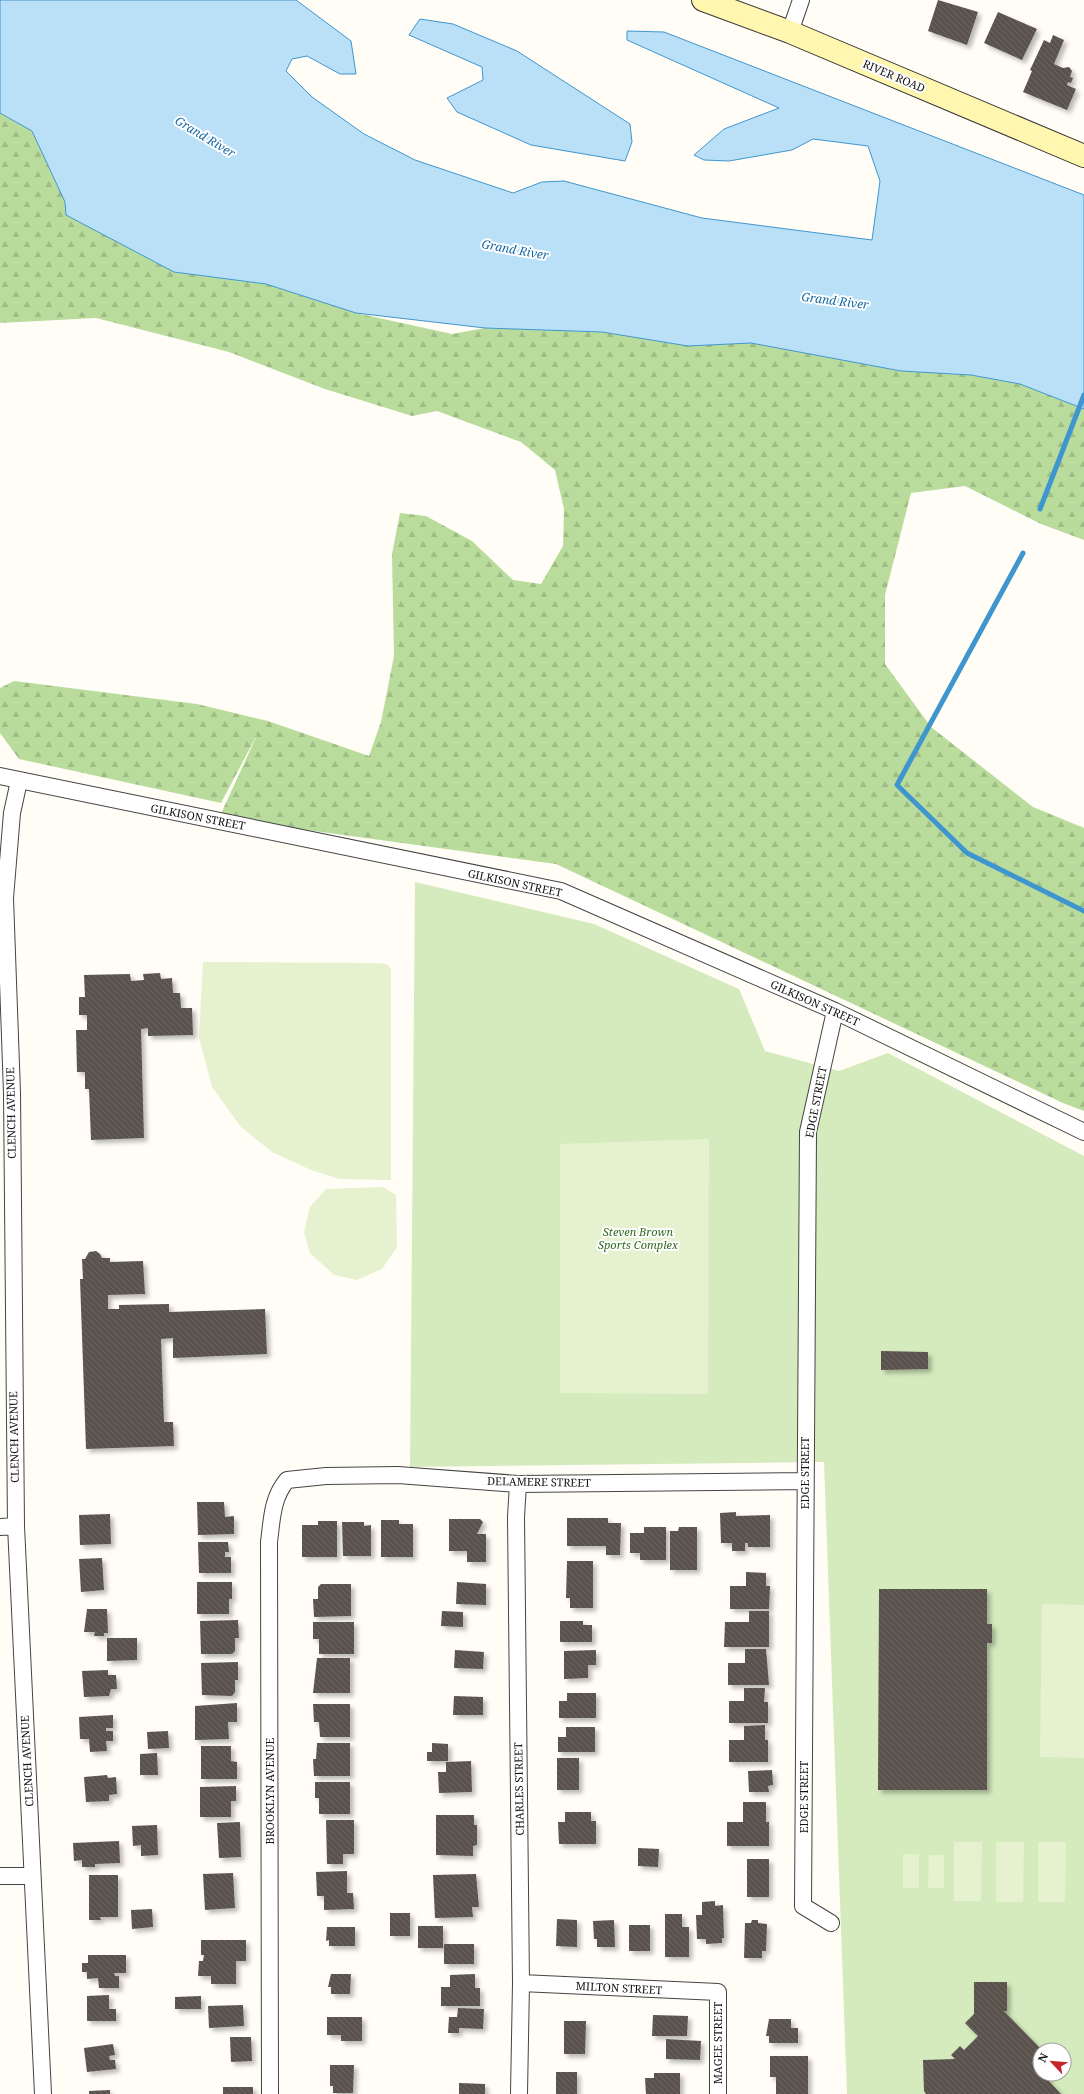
<svg xmlns="http://www.w3.org/2000/svg" width="1084" height="2094" font-family="'Noto Serif',serif">
<defs>
<pattern id="forest-firs" width="22" height="20" patternUnits="userSpaceOnUse"><rect width="22" height="20" fill="#b9dc9c"/><path d="M5 1l3.5 6h-7zM16 11l3.5 6h-7z" fill="#9ebc85"/></pattern>
<pattern id="building-back-hatch" width="6" height="6" patternUnits="userSpaceOnUse"><rect width="6" height="6" fill="#5a524d"/><path d="M-1 5l2 2M0 0l6 6M5-1l2 2" fill="none" stroke="#6d6662"/></pattern>
<filter id="shadow"><feDropShadow dx="3.5" dy="3.5" stdDeviation="2" flood-color="#0004"/></filter>
</defs>
<rect width="100%" height="100%" fill="#fffdf5"/>
<path fill="#d5ebbd" fill-rule="evenodd" d="M415,882L594,924L739,989L765,1051L839,1071L888,1053L1084,1156V2094H847L824,1462L410,1467ZM1040,2050H1064V2074H1040Z"/>
<path fill="url(#forest-firs)" d="M0,113L32,131L65,202L67,215L174,272L266,284L356,313L452,334L485,328L602,332L688,346L751,343L901,371L971,375L1020,384L1084,409V540L1041,524L965,486L911,493L885,595V664L931,727L1033,807L1084,828V1111L1063,1103L556,864L219,818L258,733L221,803L19,759L0,733V688L14,681L197,704L268,721L369,756L381,722L394,656L392,554L400,513L426,516L472,541L513,580L541,584L563,546L564,509L555,470L521,442L437,411L412,416L325,389L229,352L96,318L0,323Z"/>
<path fill="#e6f2cf" d="M203,962L372,963L387,964L391,969V1180L339,1179L311,1170L272,1152L241,1127L212,1087L199,1037Z
M709,1139L708,1394L560,1393V1144Z
M383,1187L396,1195L397,1247L382,1269L357,1280L334,1275L310,1253L304,1232L310,1207L326,1189Z
M1042,1604L1084,1605V1758L1040,1757Z
M954,1842H982L981,1901H954Z
M996,1842H1024L1023,1902H996Z
M1038,1842H1066L1065,1902H1038Z
M903,1854H919V1888H903Z
M929,1855H944V1888H928Z"/>
<path fill="#b9e0f7" stroke="#3f96cf" d="M0,0H296L351,41L356,74H340L307,56L292,59L286,71L312,97L364,134L415,160L513,193L542,182L564,181L702,218L872,240L880,181L868,146L813,139L792,150L729,161L704,160L694,155L724,129L779,108L627,40V31L664,32L1084,195V409L1020,384L971,375L901,371L751,343L688,346L602,332L485,328L356,313L266,284L174,272L66,215L65,202L32,131L0,113Z
M420,19L453,24L517,51L630,124L632,142L625,161L531,145L457,112L447,98L483,80L482,67L409,35Z"/>
<g fill="none" stroke-linecap="round" stroke-linejoin="round">
<path stroke="#3f96cf" stroke-width="5" d="M1040,509L1084,395
M1023,553L897,785L967,853L1084,911"/>
</g>
<path fill="url(#building-back-hatch)" filter="url(#shadow)" d="M938,0L978,12L967,45L928,31Z
M998,12L1037,29L1022,60L984,43Z
M1053,35L1064,40L1054,64L1063,68L1069,67L1072,71L1070,77L1073,78L1071,83L1068,82L1067,85L1076,89L1067,110L1023,92L1032,71L1030,70L1044,40L1050,43Z
M160,973L161,979L172,978L173,993H180L181,1008H192L193,1035L148,1036V1028L141,1029L144,1138L91,1140L89,1089H85V1072H77L76,1030H87V1015H79V997H85L84,975L130,974L131,981L144,980L143,974Z
M96,1251L100,1254L102,1258H110V1262L143,1261L145,1294L108,1295V1309H119V1305L169,1304V1312L265,1309L267,1354L173,1358V1338L161,1339L164,1422H173L174,1446L86,1449L80,1279H83L82,1259H85L89,1252Z
M881,1351L928,1352V1369L881,1370Z
M197,1502H224L225,1517L234,1516V1534L198,1535Z
M736,1512V1516L770,1515V1547H748V1543H745V1551H732V1543H721L720,1513Z
M110,1514L111,1544L80,1545L79,1515Z
M567,1518H608V1523H621L620,1555H606V1546H567Z
M449,1519H480L483,1522L477,1534H486V1562H467V1551H449Z
M381,1520H399V1524H413V1557H381Z
M318,1521H337V1557H302V1525H318Z
M342,1522H364V1526L371,1525V1556H343Z
M644,1527H666V1560H640V1553H630V1533H644Z
M679,1527H697V1570H670V1531H678Z
M198,1542H228L229,1552H225V1557H231V1573H199Z
M102,1558L104,1590L81,1592L79,1559Z
M567,1561H593V1608H570V1598H566Z
M746,1572L766,1573V1586H770L769,1609H730V1586H746Z
M197,1582H232V1599H229V1614H197Z
M457,1582L486,1584V1605L456,1604Z
M321,1584H351V1616L314,1617L313,1599H318V1587Z
M879,1589H987V1624H992V1643H987V1790H878Z
M87,1609H107L108,1633H104V1636H94L95,1632H84Z
M442,1611L463,1612V1627L441,1626Z
M749,1611H769V1647H724L725,1622H749Z
M238,1620L239,1638H235V1651L232,1654H201L200,1621Z
M560,1621H583V1625H592V1642H560Z
M313,1622H354V1654H319V1639H313Z
M107,1638H137V1660L107,1661Z
M745,1649H766L769,1685H728V1663H745Z
M455,1650L484,1652L483,1669L454,1668Z
M596,1650V1665H588V1678L564,1679V1651Z
M317,1658H350V1693H313Z
M238,1662V1680H235V1692L232,1696L202,1695L201,1663Z
M108,1670V1675H116L117,1689H111L109,1696L84,1697L82,1671Z
M744,1688H765L764,1702H768V1723H729V1701H744Z
M567,1693H596V1718H559V1701H567Z
M454,1696L483,1697V1715H453Z
M237,1703V1722H228L229,1739L195,1740V1706Z
M313,1704H350V1737H320L319,1722H314Z
M113,1715V1728H106V1731H113V1741H106L107,1751L90,1752L89,1739H80L79,1717Z
M765,1725V1740H768V1762H729V1740H744V1726Z
M566,1727H595V1752H558V1737H566Z
M168,1731L169,1748L148,1749L147,1732Z
M317,1743H350V1776H314L313,1759H316Z
M432,1743L448,1744V1761H427V1752H432Z
M201,1746H231V1761L237,1762V1779H201Z
M157,1753L158,1775H140V1754Z
M557,1758H579V1790H557Z
M471,1761L472,1792L439,1793L438,1772H446V1762Z
M772,1770L773,1785L768,1786L769,1792H749L748,1771Z
M107,1775L108,1778L116,1777L117,1794L109,1795V1801L86,1802L84,1777Z
M315,1782H350V1814H319V1798H315Z
M236,1786V1801H231V1817H200V1787Z
M743,1802H766V1822H769V1846H727V1822H743Z
M565,1812H591V1821H596V1844H559L558,1822H565Z
M436,1815H474V1825H477V1845L473,1846V1856L436,1855Z
M326,1820H354V1854H343V1864H327Z
M240,1822L241,1857L219,1858L217,1823Z
M157,1825L158,1855L141,1856V1845L133,1846L132,1826Z
M119,1841L120,1863L95,1864V1867H82V1860L74,1861L73,1843Z
M638,1848L659,1849L658,1867L638,1866Z
M747,1859H769V1897H747Z
M347,1871V1893H353L354,1909L324,1910V1896H317L316,1872Z
M233,1873L235,1908L205,1910L203,1874Z
M476,1874L479,1907H472L473,1917L435,1918L433,1875Z
M89,1875H118V1917H100L101,1920H89Z
M715,1901V1906L723,1905L724,1938H722V1943L706,1944V1939H697L696,1915H702V1902Z
M152,1909L153,1927L132,1929L131,1910Z
M390,1913H410V1936H390Z
M665,1914H682V1927H689V1957H665Z
M557,1919L577,1920V1947L556,1946Z
M614,1920L615,1947H597V1939H594L593,1921Z
M752,1920H758V1923L767,1924L766,1951H762V1958H744L745,1923H751Z
M629,1925H650V1951H629Z
M418,1926H443V1948H418Z
M327,1927H355V1946H329V1940L326,1941Z
M201,1940H246V1961H236V1984H211V1976H198L199,1961H203L204,1955H201Z
M444,1944H474V1964H444Z
M88,1955H126V1973H114L115,1976H119V1988H99L98,1978L87,1979V1972H82V1963H88Z
M331,1974H351L350,1994H331V1987H328Z
M475,1974V1988H480V2006H441V1987H450V1975Z
M974,1982H1007V2011H1004L1042,2050H1040V2074H1052L1047,2079L1061,2094H926L924,2091L923,2060L955,2059L951,2055L960,2046L964,2050L978,2036L965,2023L974,2014Z
M109,1995V2009H116V2021H87V1996Z
M201,1996V2009H175V1997Z
M243,2005L244,2026L209,2028L208,2006Z
M458,2008L484,2009L483,2029L459,2028V2033H448L449,2017H457Z
M653,2015L688,2016L687,2036H652Z
M327,2017H362V2041H341V2035H327Z
M769,2019H791V2028H798V2043H769V2036H766Z
M564,2021H586L585,2054H564Z
M230,2037H251L252,2061L231,2062Z
M666,2039L701,2041L700,2060L666,2059Z
M113,2044L115,2055L109,2056L110,2060H115L116,2069L87,2072L84,2048Z
M770,2056H808V2094H776V2077H770Z
M330,2065H354L353,2093H333V2086H330Z
M556,2072H577V2094H556Z
M654,2073H680V2094H646L645,2078H654Z
M459,2083L485,2084V2094H459Z
M223,2087H253V2094H223Z
M110,2090V2094H89V2091Z"/>
<g fill="none" stroke-linecap="round" stroke-linejoin="round">
<defs>
<path id="street" d="M790,32L801,0
M0,776L561,891L835,1011L1084,1132
M19,781L12,813L5,898L12,1093L16,1526L43,2094
M518,1484L516,1517L521,1983L519,2094
M0,1527L16,1526
M0,1876H32
M831,1923L803,1906L808,1132L835,1011
M521,1983L718,1992V2094
M270,2094L269,1542C272,1519 272,1498 287,1480L326,1476L398,1475L518,1484L805,1481"/>
<path id="secondary" d="M703,0L790,32L1084,156"/>
</defs>
<use href="#street" stroke="#444" stroke-width="18"/>
<use href="#secondary" stroke="#333" stroke-width="24"/>
<use href="#street" stroke="#fff" stroke-width="16"/>
<use href="#secondary" stroke="#fff6b0" stroke-width="22"/>
</g>
<g text-anchor="middle" stroke-width="4" stroke-linejoin="round" paint-order="stroke">
<g font-size="11" fill="#111" stroke="#fff">
<text transform="translate(894 76) rotate(23)" y="4">RIVER ROAD</text>
<text transform="translate(198 817) rotate(11)" y="4">GILKISON STREET</text>
<text transform="translate(515 883) rotate(12)" y="4">GILKISON STREET</text>
<text transform="translate(815 1003) rotate(24)" y="4">GILKISON STREET</text>
<text transform="translate(816 1102) rotate(-79)" y="4">EDGE STREET</text>
<text transform="translate(11 1113) rotate(-91)" y="4">CLENCH AVENUE</text>
<text transform="translate(14 1437) rotate(-91)" y="4">CLENCH AVENUE</text>
<text transform="translate(805 1473) rotate(-90)" y="4">EDGE STREET</text>
<text transform="translate(539 1482) rotate(1)" y="4">DELAMERE STREET</text>
<text transform="translate(27 1761) rotate(-93)" y="4">CLENCH AVENUE</text>
<text transform="translate(519 1789) rotate(-91)" y="4">CHARLES STREET</text>
<text transform="translate(270 1791) rotate(-90)" y="4">BROOKLYN AVENUE</text>
<text transform="translate(804 1797) rotate(-90)" y="4">EDGE STREET</text>
<text transform="translate(619 1988) rotate(3)" y="4">MILTON STREET</text>
<text transform="translate(718 2043) rotate(-90)" y="4">MAGEE STREET</text>
</g>
<g font-size="11" font-style="italic" fill="#2f6b1f" stroke="#fff">
<text x="638" y="1236">Steven Brown<tspan x="638" dy="13">Sports Complex</tspan></text>
</g>
<g font-size="12" font-style="italic" fill="#1768a6" stroke="#fff">
<text transform="translate(205 137) rotate(31)" y="4">Grand River</text>
<text transform="translate(515 250) rotate(10)" y="4">Grand River</text>
<text transform="translate(835 301) rotate(7)" y="4">Grand River</text>
</g>
</g>
<g transform="translate(1052 2062) rotate(296)"><circle r="19" fill="#ffffff" stroke="#a0a0a0"/>
<path d="M0-3L7 15L0 10L-7 15Z" fill="#c4262e"/>
<text y="-6" font-size="11" font-weight="bold" text-anchor="middle" fill="#111111">N</text>
</g>
</svg>
